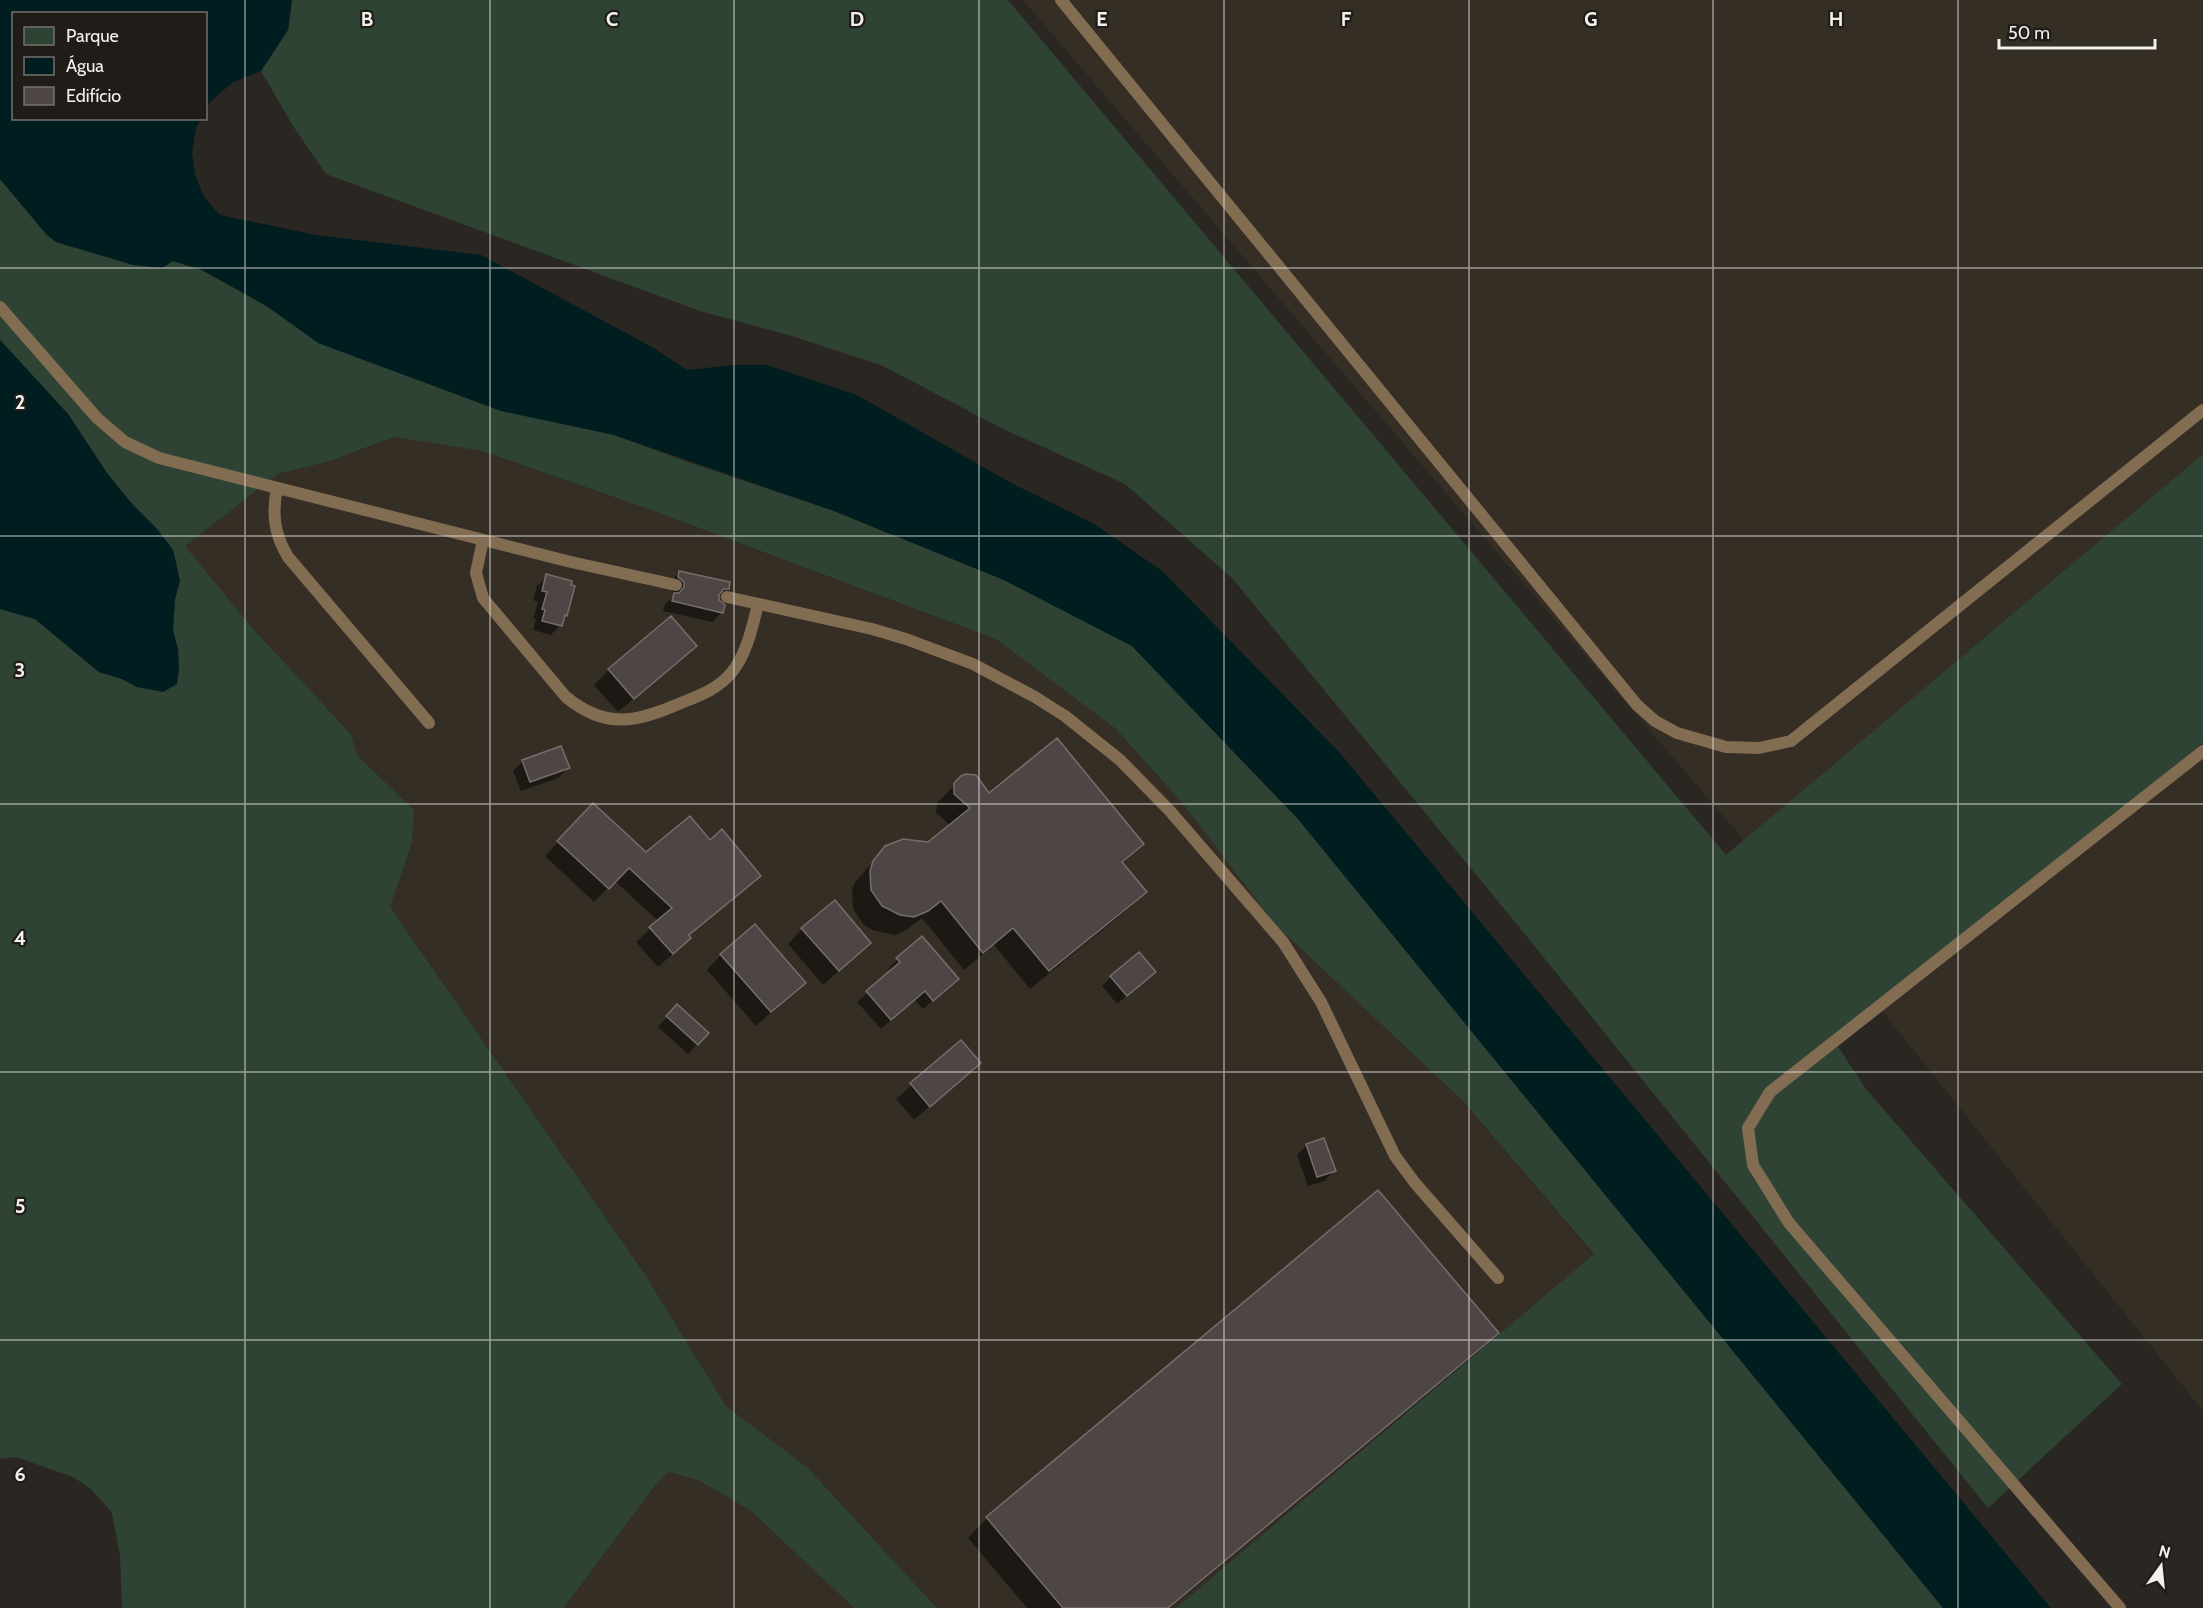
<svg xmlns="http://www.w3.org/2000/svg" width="2203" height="1608" font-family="Cabin,sans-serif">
<rect width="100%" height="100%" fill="#2a2621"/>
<path fill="#352e24" d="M1023,0H2203V1411L1760,859Z
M394,437L482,451L654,511L996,639L1116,729L1183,804L1462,1100L1594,1255L1176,1608H937L807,1467L726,1406L644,1273L390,907L412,843L414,810L357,755L351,734L255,631L184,546L278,474L327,462Z
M669,1472L698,1480L751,1511L854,1608H564L658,1482Z"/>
<path fill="#2e4333" d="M292,0H1008L1726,855L2203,454V742L1837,1045L1866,1089L2122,1384L1988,1508L1524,933L1232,578L1125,484L1003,429L883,366L792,336L700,311L326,174L293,126L261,71L288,30Z
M0,179L46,234L56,242L72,247L173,261L244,284L459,378L685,461L834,511L1004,580L1132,646L1298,819L1943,1608H1176L1594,1254L1462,1100L1276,925L1183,804L1116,729L996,639L654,511L482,451L394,437L327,462L278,474L185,546L255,631L351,734L357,755L414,810L412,843L390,907L644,1273L726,1406L807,1467L937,1608H854L751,1511L698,1480L669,1472L658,1482L564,1608H122L120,1556L112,1513L91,1489L73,1477L16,1457L0,1459V609L35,619L99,672L122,679L137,687L178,649L173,631L175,599L180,581L173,550L157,529L132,504L107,473L68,414L0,340Z"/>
<path fill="#001d1f" d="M0,0H292L288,30L261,71L233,82L210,102L206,111V14H14V118L201,119L196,128L192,152L195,175L204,197L220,215L316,235L481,255L650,346L687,370L734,365H767L857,395L1013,484L1096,525L1162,571L1339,752L2051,1608H1943L1298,819L1132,646L1004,580L834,511L614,435L501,411L318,343L268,307L200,269L173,261L162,268L133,265L56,242L46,234L0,179Z
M0,340L68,414L107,473L132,504L157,529L173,550L180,581L175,599L173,631L178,649L179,669L177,684L163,692L137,687L122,679L99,672L35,619L0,609Z"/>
<path fill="#0007" d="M680,572L728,588L718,598L722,612L712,622L663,611L665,604L675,595L674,592L669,587L670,582Z
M547,576L566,615L560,625L551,635L533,630L536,619H533L538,602L533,600L537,586Z
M680,660L618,712L594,685L609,670Z
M523,761L568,768L558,778L521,791L513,771Z
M962,777L989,795L1142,844L1122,864L1145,892L1127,910L1030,989L994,945L964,970L922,918L908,929L895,935L872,930L864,925L853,909L852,890L855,882L886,848L929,844L951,826L936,813L937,803Z
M580,819L646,854L710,842L759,876L688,937L675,952L658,967L636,942L658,921L615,881L594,902L545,856Z
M802,929L869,943L823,985L788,944Z
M721,955L804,983L756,1026L707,970Z
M898,959L948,988L923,1009L914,999L881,1029L857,1002L891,972L888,969Z
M1154,972L1117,1004L1102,986L1111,977Z
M668,1016L697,1044L688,1054L658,1027Z
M961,1042L979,1063L914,1120L896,1099Z
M1307,1145L1334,1171L1324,1181L1308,1186L1297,1155Z
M1497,1333L1477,1353L1170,1608H1027L968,1538L987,1518Z"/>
<path fill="#4e4645" stroke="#766d6c" stroke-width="1.5" d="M679,571L730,582L729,589H724L719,595V600L725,605L723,613L672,601L674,593H679L684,587V582L678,577Z
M546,574L572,581L571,585L575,586L567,616L565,615L562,626L542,621L545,610L542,609L547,592L542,591Z
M671,616L697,646L634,699L608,669Z
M1057,738L1144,844L1122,862L1147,892L1049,971L1013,928L983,953L941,901L928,911L914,917L900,915L882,906L871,890L870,871L873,861L885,846L903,839L928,842L970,808L954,794V783L961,776L966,774L976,775L989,793Z
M561,746L570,768L530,782L522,760Z
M593,803L646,852L690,816L710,840L722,829L761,876L689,935L691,938L673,954L649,927L672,908L629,868L609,889L557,841Z
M835,900L871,943L839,971L801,928Z
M755,924L806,983L771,1012L720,954Z
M922,936L959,979L933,1001L925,991L891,1020L866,991L900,962L896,958Z
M1139,952L1156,972L1127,996L1110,976Z
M677,1004L709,1033L698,1045L666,1016Z
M961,1040L981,1063L930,1107L910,1083Z
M1324,1138L1336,1171L1317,1177L1306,1144Z
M1378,1190L1499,1333L1168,1608H1063L986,1517Z"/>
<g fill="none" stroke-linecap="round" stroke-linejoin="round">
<path stroke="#826c52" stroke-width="12" d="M1061,0L1637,705L1655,721L1677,733L1726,747L1759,748L1791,741L2203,410
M0,307L97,418L125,442L159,458L571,562L676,585
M277,488C272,514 274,534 288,557L429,723
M483,540L476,573L483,598L566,697C606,730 637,722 681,703C701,695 718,689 732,672C747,653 752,628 758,604
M727,597L872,629L906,639L973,664L1035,697L1065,716L1120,760L1170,811L1283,942L1321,1002L1395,1156L1415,1183L1498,1278
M2120,1608L1789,1223L1753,1165L1748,1128L1770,1092L2203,751"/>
</g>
<path fill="none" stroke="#f3f1ed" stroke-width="1.5" stroke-opacity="0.55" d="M245,0V1608M490,0V1608M734,0V1608M979,0V1608M1224,0V1608M1469,0V1608M1713,0V1608M1958,0V1608M0,268H2203M0,536H2203M0,804H2203M0,1072H2203M0,1340H2203"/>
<g font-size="20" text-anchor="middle" font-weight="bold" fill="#f3f1ed" stroke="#201d18" stroke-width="4.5" stroke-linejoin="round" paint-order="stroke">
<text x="367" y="26">B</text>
<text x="612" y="26">C</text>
<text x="857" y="26">D</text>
<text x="1102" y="26">E</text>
<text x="1346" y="26">F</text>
<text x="1591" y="26">G</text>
<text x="1836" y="26">H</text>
<text x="20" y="409">2</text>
<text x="20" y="677">3</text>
<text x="20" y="945">4</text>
<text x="20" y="1213">5</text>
<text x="20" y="1481">6</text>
</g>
<rect x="12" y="12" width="195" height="108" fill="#201d18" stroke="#74726d" stroke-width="1.5"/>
<rect x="24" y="27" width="30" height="18" fill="#2e4333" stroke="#74726d" stroke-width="1.5"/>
<text x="66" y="42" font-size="18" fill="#f3f1ed">Parque</text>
<rect x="24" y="57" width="30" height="18" fill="#001d1f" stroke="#74726d" stroke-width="1.5"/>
<text x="66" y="72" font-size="18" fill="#f3f1ed">Água</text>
<rect x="24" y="87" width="30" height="18" fill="#4e4645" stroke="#74726d" stroke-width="1.5"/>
<text x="66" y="102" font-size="18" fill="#f3f1ed">Edifício</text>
<g transform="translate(2161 1566) rotate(15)" stroke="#201d18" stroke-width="4.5" paint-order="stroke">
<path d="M0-4.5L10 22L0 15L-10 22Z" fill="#f3f1ed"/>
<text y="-9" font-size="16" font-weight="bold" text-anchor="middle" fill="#f3f1ed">N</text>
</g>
<path d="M1999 39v9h156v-9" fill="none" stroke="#f3f1ed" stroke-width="3"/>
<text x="2008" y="39" font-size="18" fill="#f3f1ed" stroke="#201d18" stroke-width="4.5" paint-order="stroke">50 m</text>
</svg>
